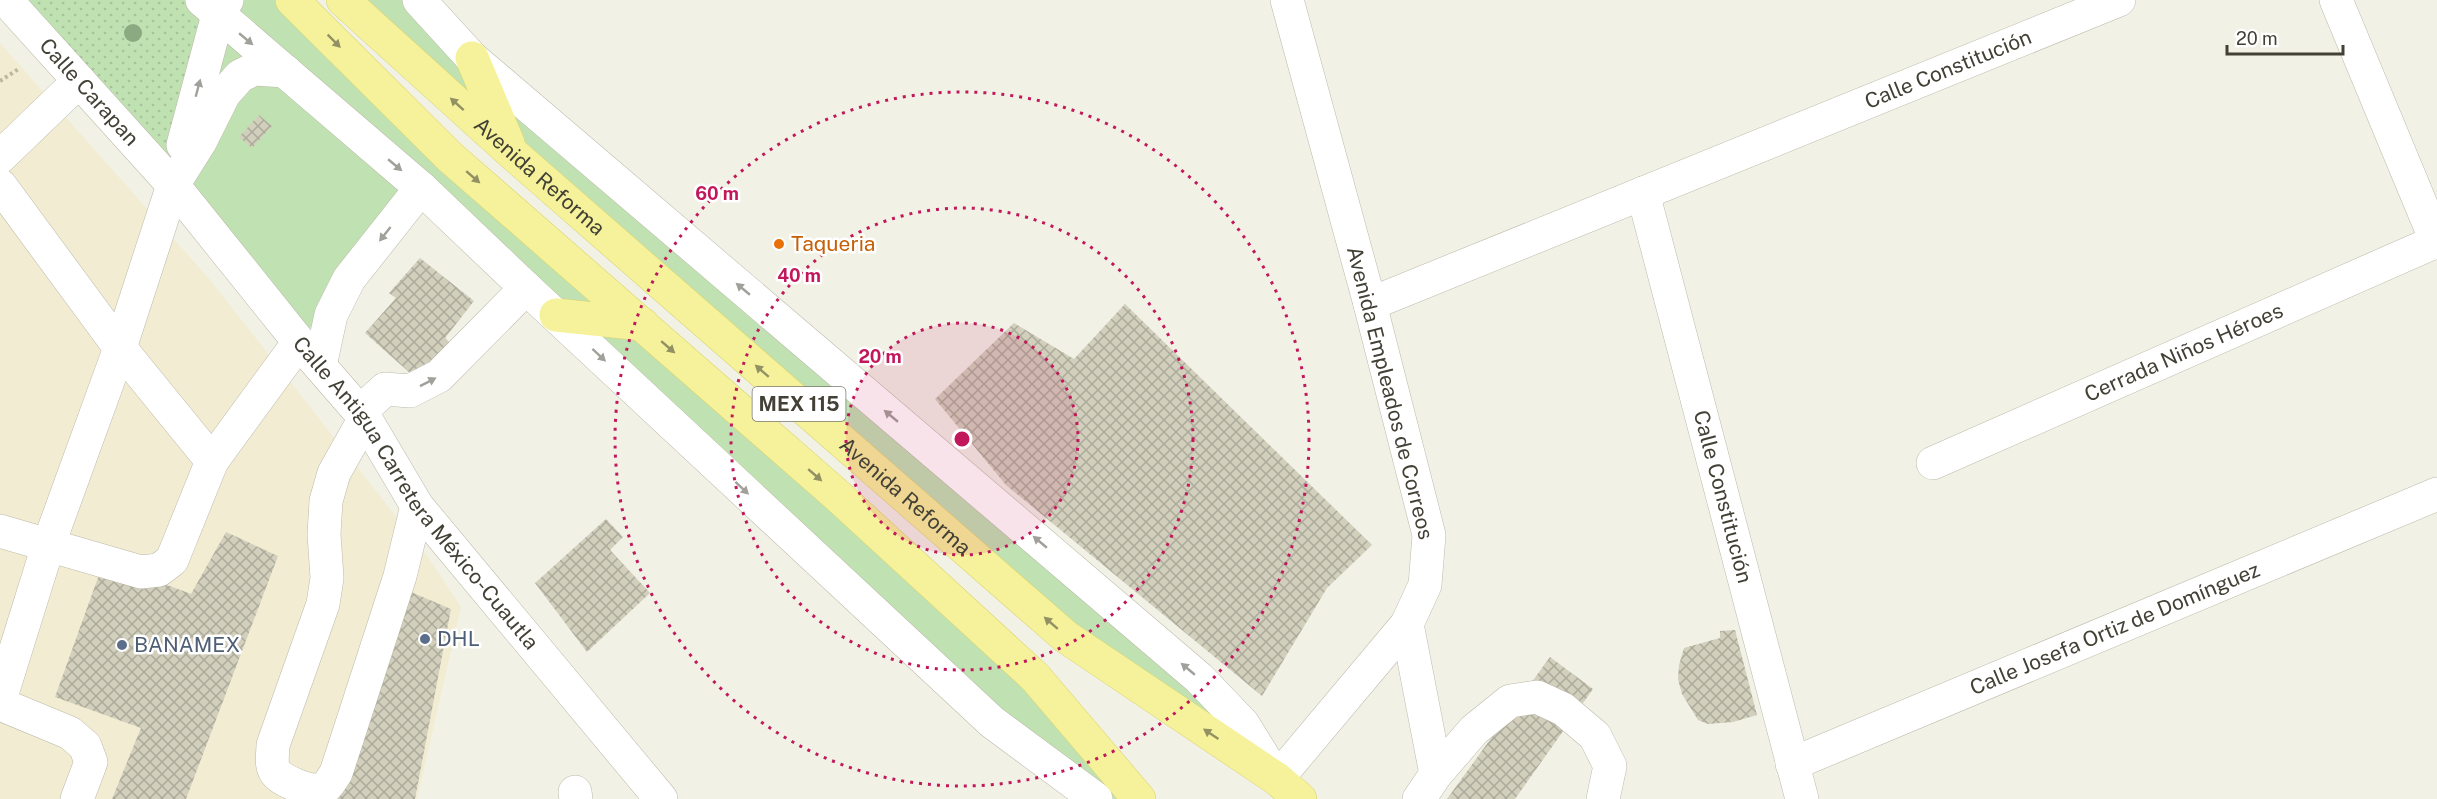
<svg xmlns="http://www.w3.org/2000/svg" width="2437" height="799" font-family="'Public Sans',sans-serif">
<defs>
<pattern id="park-dots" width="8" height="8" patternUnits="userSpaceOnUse" patternTransform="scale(1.5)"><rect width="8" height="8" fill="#c0e2b2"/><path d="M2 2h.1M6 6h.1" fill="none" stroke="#a6c39a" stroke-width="1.8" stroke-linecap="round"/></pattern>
<pattern id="building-cross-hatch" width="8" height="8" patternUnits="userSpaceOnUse" patternTransform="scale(1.5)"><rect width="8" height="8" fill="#d2cfbc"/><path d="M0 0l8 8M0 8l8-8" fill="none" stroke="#acaa9a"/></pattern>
</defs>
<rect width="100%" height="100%" fill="#f1f1e6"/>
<path fill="#f2ecd2" d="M0,43L211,281L428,557L461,607L417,799H0Z"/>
<path fill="#c0e2b2" d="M202,0H292L753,421L1139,799H1096L421,188L299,342L173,185Z
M343,0H419L1199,678L1277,779L1066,637Z"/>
<path fill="url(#park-dots)" d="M6,0H202L218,15L173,185Z"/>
<path fill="url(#building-cross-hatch)" d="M259,115L272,126L252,148L239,137Z
M420,258L474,301L445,338L452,345L419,381L365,333L396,298L389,293Z
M1125,304L1372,545L1327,588L1262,696L1006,485L935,399L1014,323L1074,359Z
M606,519L623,537L610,550L650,593L587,652L535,583Z
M226,532L278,556L186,799H112L141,728L55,697L104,561L191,594Z
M411,592L451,609L415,799H338Z
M1735,630L1757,715L1733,722L1708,724L1698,720L1682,694L1678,679L1679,665L1684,648L1720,638V631Z
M1550,657L1593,689L1515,799H1447Z"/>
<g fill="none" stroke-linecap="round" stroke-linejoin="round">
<defs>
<g id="minor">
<path id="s1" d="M6,0L173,185L299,342L365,418L417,506L661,799"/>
<path d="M202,0L421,188L526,288L992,722L1096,799"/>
<path d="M419,0L472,58L1199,678L1243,724L1277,779L1407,624L1425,585L1429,535L1370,304L1287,0"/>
<path d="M2336,0L2437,243"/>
<path d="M183,145L218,15L227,0"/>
<path d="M0,157L79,81"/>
<path d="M0,185L120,348L212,461L172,560L159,570L141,572L0,531"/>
<path id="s2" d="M1643,193L1802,799"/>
<path id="s3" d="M1370,304L2119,0"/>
<path d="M320,366L331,315L349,279L421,188"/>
<path d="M360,412L385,389L410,391L439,376L526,288"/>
<path d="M365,418L334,473L326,501L324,534L327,578L323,604L273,745C273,754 270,765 276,773C282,781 310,792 319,790C328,788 331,780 336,773L400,576L417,506"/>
<path d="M212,461L299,342"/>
<path id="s4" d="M1933,463L2437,241"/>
<path d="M1407,624L1436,774"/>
<path d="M0,700L48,546L120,348L173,185L200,142L224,94L240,76L254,69L285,71"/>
<path d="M0,704L70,733L85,746L91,762L77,799"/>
<path id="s5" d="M1792,764L2437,494"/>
<path d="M575,792L576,799"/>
<path d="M1419,799L1436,774L1474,730L1510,701L1537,697L1563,709L1595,736L1610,766L1603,799"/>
</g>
<g id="major">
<path d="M292,0L450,157L838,496L1035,677L1139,799"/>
<path id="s6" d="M343,0L512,153L1066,637L1277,779L1300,799"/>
<path d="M472,58L508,143"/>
<path d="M556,315L642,324"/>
</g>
</defs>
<use href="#minor" stroke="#bcbaa9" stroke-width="34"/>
<use href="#major" stroke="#d9d36c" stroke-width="34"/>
<path stroke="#bcb99c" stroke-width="4" stroke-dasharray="3 3" stroke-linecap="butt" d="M0,81L20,68"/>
<use href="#minor" stroke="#fff" stroke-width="33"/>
<use href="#major" stroke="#f5f29b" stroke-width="33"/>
</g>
<circle fill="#8baa81" cx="133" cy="33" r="9"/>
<defs><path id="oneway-solid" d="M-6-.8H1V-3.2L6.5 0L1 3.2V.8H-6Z" transform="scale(1.5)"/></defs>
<g fill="#a1a09a">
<use href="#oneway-solid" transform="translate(246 39) rotate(40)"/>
<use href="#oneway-solid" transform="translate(198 88) rotate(-75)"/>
<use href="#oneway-solid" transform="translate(395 165) rotate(40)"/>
<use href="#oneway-solid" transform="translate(385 234) rotate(128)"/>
<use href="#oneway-solid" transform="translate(743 289) rotate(-140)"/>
<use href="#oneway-solid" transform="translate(599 355) rotate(43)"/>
<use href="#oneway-solid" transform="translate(428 382) rotate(-27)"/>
<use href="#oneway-solid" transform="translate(891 416) rotate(-140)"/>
<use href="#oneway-solid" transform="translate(742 488) rotate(43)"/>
<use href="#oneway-solid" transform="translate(1040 542) rotate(-140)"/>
<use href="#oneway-solid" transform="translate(1188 669) rotate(-140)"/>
</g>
<g fill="#939163">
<use href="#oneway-solid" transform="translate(334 41) rotate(45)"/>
<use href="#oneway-solid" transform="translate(457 104) rotate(-138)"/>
<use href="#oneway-solid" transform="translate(473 177) rotate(41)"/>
<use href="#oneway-solid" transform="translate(668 347) rotate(41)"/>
<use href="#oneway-solid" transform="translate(762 371) rotate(-139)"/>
<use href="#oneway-solid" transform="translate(815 475) rotate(41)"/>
<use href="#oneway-solid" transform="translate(1051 623) rotate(-139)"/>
<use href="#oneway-solid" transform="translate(1211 734) rotate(-146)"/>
</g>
<circle cx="962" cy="439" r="116" fill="#c2185b" fill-opacity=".12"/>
<g fill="none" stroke="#c2185b" stroke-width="3" stroke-dasharray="3 6">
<circle cx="962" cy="439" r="116"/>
<circle cx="962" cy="439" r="231"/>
<circle cx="962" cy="439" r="347"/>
</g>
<circle fill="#e8710a" stroke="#fff" stroke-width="2" cx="779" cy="244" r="6"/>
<g fill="#5c6f8a" stroke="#fff" stroke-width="2">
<circle cx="425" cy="639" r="6"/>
<circle cx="122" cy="645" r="6"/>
</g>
<g text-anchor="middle" stroke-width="5" stroke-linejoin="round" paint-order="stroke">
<rect fill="#fff" stroke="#7b7a72" stroke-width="1.5" x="752.5" y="387" width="93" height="34" rx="4.5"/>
<g font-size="20" font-weight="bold" fill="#434136">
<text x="799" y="411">MEX 115</text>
</g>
<g font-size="21" fill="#434136" stroke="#fff">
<text dy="7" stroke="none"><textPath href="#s3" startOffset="624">Calle Constitución</textPath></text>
<text dy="7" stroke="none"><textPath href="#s1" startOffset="124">Calle Carapan</textPath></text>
<text dy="7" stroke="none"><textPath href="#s6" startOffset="264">Avenida Reforma</textPath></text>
<text dy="7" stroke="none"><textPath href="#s4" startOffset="274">Cerrada Niños Héroes</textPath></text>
<text transform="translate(1390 393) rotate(76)" y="7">Avenida Empleados de Correos</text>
<text dy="7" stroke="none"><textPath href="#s1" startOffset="642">Calle Antigua Carretera México-Cuautla</textPath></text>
<text dy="7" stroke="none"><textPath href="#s6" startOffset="750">Avenida Reforma</textPath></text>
<text dy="7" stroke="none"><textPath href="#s2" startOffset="314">Calle Constitución</textPath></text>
<text dy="7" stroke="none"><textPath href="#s5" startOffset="350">Calle Josefa Ortiz de Domínguez</textPath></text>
</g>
<g font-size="21" fill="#c56008" stroke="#fff" text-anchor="start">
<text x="791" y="251">Taqueria</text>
</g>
<g font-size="21" fill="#4e5e75" stroke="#fff" text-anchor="start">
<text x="437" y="646">DHL</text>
<text x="134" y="652">BANAMEX</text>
</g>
</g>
<circle cx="962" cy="439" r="9" fill="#c2185b" stroke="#fff" stroke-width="3"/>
<g font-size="18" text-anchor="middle" font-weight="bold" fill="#c2185b" stroke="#fff" stroke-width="5" stroke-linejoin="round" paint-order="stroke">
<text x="717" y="200">60 m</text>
<text x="799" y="282">40 m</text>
<text x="880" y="363">20 m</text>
</g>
<path d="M2227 45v9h116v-9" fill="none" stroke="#434136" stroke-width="3"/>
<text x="2236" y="45" font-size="18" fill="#434136" stroke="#ffffff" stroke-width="4.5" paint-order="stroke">20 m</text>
</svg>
